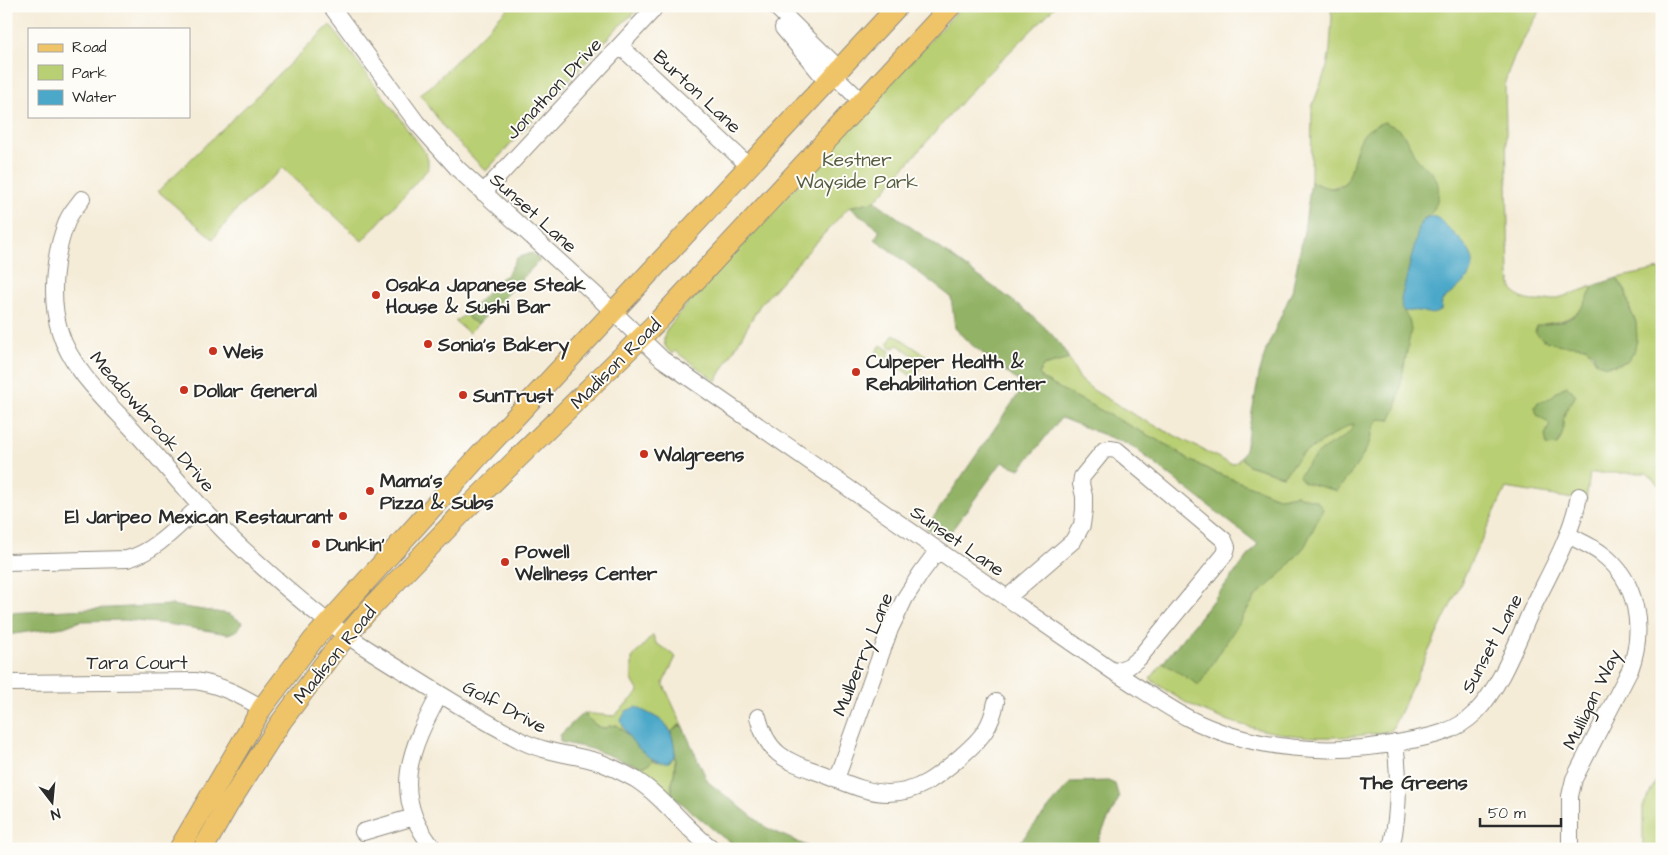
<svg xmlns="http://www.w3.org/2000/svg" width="1668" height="855" font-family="'Architects Daughter',sans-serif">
<rect width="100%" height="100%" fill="#fdfcf7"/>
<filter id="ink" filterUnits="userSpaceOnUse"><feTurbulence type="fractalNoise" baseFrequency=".02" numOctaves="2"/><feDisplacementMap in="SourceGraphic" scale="10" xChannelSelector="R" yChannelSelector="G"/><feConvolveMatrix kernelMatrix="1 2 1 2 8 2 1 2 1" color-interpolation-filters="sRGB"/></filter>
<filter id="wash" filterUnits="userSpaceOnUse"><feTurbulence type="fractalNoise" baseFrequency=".0096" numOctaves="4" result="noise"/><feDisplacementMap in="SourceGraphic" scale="20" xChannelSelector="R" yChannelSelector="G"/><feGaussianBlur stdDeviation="1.12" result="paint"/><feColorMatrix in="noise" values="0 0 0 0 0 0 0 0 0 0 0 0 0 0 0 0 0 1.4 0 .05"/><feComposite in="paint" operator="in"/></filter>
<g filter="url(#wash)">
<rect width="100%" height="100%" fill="#f5ecd8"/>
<path fill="#b9cf73" stroke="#727d4f" d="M510,6H642L618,27L486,171L446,130L420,94L430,87Z
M962,6H1056L977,84L875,201L849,207L811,248L760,305L716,381L675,351L672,354C654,339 670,326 680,312Z
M1330,6H1333L1337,12L1349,6H1543C1528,31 1513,54 1505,82L1509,276C1511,282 1511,290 1516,294C1533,311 1573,293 1593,286C1584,314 1571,320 1544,324L1573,345L1586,347L1597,363L1636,322L1630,310L1626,292L1617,278L1660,269V277L1662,282V489L1647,473H1590L1586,501L1506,488L1391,731C1372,734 1353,737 1334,737C1287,739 1226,725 1185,702C1173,695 1161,687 1150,679L1297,495L1278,497L1214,472L1191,461L1172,448L1058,388L1042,379L1039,373L1043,366L1069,359L1080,379L1093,390L1136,416L1231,464L1237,462L1241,457L1248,465L1283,476L1301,455L1345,427L1356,150L1350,177L1343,184L1332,188H1324L1311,181L1312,107L1327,67L1330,49L1332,16Z
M330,25L425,152L428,160V169L362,241L283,168L238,208L213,239L158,191Z
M467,314L469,319L478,324L469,333L455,321Z
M894,334L928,357L924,363L898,345L893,348L887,344Z
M881,345L890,351L888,355L910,371L916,365H922L914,378L876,352Z
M653,635L656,643L676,657L663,683L683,727L679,725L671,732C665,718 652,717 641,710L622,725L629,735L617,725C599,731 596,726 583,713L614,716L639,692L632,680V658Z
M675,752L674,776L671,786L673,796L655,778L637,766C644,767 649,766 653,760L657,762L672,760Z
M1662,770V849H1643V806Z"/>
<path fill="#92b265" stroke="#5e6e48" d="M1384,122C1390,125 1397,127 1401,132C1408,139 1411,150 1417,159C1421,165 1429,169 1434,175C1443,188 1438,213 1423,219L1402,309L1409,319L1411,330L1396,409L1390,420L1380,419C1370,428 1373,436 1367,448C1359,464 1348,477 1337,491L1303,482L1299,476C1306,466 1314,456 1324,449C1336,440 1348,439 1354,424L1349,425L1301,455L1283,476L1248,465L1241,457L1245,449L1259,375L1266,350L1292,291L1304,231L1311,181C1357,205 1347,162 1362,137C1366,129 1377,125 1384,122Z
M875,201C908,225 941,249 974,273C1004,295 1053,325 1069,359L1043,366L1039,373L1042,379L1172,448L1191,461L1214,472L1278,497L1297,495L1317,501L1323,509L1305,546L1282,573L1256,596L1199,685L1163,663L1258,544L1132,446L1061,418L1020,469L1002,462L946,538L926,528L1024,386L967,341L955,328L951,297L875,239L880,230L849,207Z
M532,253L540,260L478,324L469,319L467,314L501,278L507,275L517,258Z
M1617,278L1626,292L1630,310L1636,322L1637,340L1634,352L1627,361L1616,365L1606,366L1597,363L1593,354L1586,347C1567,344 1548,348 1535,332L1536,326C1545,323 1555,324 1563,321C1579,317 1588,300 1593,286Z
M1568,386L1576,395C1573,402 1567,407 1565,413C1561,426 1566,433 1557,445L1547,446L1545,435L1550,425L1545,420L1537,415L1535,407L1538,402C1556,399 1554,389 1568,386Z
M171,605L229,614L242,622L238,630L228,634L167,624L125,620L80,621L64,627L6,635V613Z
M583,713L594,724L600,728H606L609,726L617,725L653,760C649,766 644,767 637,766L592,749L560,742V735Z
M679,725L683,727L708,782L767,828L813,849H739L720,835L673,796C670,785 674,779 675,768C675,755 674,744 671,732Z
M1108,781L1115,784L1119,798L1099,838L1096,849H1014L1071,782Z"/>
<path fill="#4ba8c9" stroke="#3b6a7a" d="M1433,216L1439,219C1473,252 1492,264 1445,298L1442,301L1441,310C1432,317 1428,312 1418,311C1412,310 1408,313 1402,310L1401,299L1420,224L1423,219Z
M636,707C661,720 672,721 675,752L674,756L669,762C650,766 625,737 621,720L626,711Z"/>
</g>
<g filter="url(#ink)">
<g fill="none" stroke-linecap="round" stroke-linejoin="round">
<defs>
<path id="minor" d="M331,6L417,123L458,169L599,298L662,359L1114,672C1139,687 1163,705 1188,718C1253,751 1332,756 1402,742C1429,737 1455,733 1475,713C1500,688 1516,644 1531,611C1549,574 1571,538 1579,496
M775,6L832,62L834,75L862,102
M783,28L821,74L834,75
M620,46L749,166
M483,193L653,10
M82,199C77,206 71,212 68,219C54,253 49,297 60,332C71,370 111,405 137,434C172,473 206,516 245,551C271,575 299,600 328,622C355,642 383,659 411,676C446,698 482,720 518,739C543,753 573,754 599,762C612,767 624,773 635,779C665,798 684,828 713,849
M1568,535C1579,541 1592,546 1602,554C1638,581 1645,630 1630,670L1574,779L1570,796V849
M6,562L127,559C157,551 178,525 200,506
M1007,598L1073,541L1082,525L1084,510V496L1081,484L1082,477L1104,450L1110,449L1117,450L1224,540L1227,547L1225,554L1139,658L1129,666L1114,672
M6,680L11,683L195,681C221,685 240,695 262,708
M758,717C768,757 788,761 823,774C844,782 866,793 888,793C918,793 938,776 959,758C968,750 978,742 985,731C991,722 994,712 996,702
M836,779L890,629L905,598L921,573L938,550
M363,832L414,817
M434,849C389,796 410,748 440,694
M1391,849C1399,813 1400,779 1395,743"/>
<path id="major" d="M179,849L262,708L313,640L479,456L898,6
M203,849L228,805L281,722L333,652L367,612L467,508L659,320L951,6"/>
</defs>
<use href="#minor" stroke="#908c82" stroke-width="18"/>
<use href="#major" stroke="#908c82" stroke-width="22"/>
<use href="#minor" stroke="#fff" stroke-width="16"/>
<use href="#major" stroke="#efc469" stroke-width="20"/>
</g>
</g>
<g fill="#c8321e" stroke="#fdfcf7" stroke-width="2">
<circle cx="376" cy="295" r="5"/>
<circle cx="428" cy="344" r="5"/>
<circle cx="213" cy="351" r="5"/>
<circle cx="856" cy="372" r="5"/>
<circle cx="184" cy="390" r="5"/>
<circle cx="463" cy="395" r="5"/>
<circle cx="644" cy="454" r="5"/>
<circle cx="370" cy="491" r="5"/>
<circle cx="343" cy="516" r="5"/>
<circle cx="316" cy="544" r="5"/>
<circle cx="505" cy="562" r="5"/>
</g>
<g text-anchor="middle" stroke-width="4" stroke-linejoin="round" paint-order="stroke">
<g font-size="19" fill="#2b2b2b" stroke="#fdfcf7">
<text transform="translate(553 88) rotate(-47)" y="7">Jonathon Drive</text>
<text transform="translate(698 91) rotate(43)" y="7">Burton Lane</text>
<text transform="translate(534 212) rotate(42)" y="7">Sunset Lane</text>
<text transform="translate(615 363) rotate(-45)" y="7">Madison Road</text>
<text transform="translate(153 421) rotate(49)" y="7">Meadowbrook Drive</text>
<text transform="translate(958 540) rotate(35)" y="7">Sunset Lane</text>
<text transform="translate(1491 643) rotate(-62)" y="7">Sunset Lane</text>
<text transform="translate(334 654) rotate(-51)" y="7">Madison Road</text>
<text transform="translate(862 654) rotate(-68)" y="7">Mulberry Lane</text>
<text x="137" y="669">Tara Court</text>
<text transform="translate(1591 699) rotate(-64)" y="7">Mulligan Way</text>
<text transform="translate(505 706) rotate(28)" y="7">Golf Drive</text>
</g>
<g font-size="19" fill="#565c41" stroke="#fdfcf7">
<text x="857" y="166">Kestner<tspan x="857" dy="22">Wayside Park</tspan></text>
</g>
<g font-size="19" font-weight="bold" fill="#2b2b2b" stroke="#fdfcf7" text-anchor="start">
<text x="386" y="291">Osaka Japanese Steak<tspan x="386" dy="22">House &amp; Sushi Bar</tspan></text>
<text x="438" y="351">Sonia's Bakery</text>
<text x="223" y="358">Weis</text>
<text x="866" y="368">Culpeper Health &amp;<tspan x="866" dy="22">Rehabilitation Center</tspan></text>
<text x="194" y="397">Dollar General</text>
<text x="473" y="402">SunTrust</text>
<text x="654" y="461">Walgreens</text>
<text x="380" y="487">Mama's<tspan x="380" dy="22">Pizza &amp; Subs</tspan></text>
<text x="333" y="523" text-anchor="end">El Jaripeo Mexican Restaurant</text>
<text x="326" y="551">Dunkin'</text>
<text x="515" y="558">Powell<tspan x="515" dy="22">Wellness Center</tspan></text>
</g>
<g font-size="20" font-weight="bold" fill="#2b2b2b" stroke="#fdfcf7">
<text x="1414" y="789">The Greens</text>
</g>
</g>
<rect width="1668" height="855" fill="none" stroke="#fdfcf7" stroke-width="25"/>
<rect x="28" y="28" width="162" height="90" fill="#fdfcf7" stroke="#a9a8a5"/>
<rect x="38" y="44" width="25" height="8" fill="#efc469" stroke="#a9a8a5"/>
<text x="72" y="52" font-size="15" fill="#2b2b2b">Road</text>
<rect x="38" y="65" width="25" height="15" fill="#b9cf73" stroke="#a9a8a5"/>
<text x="72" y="78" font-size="15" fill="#2b2b2b">Park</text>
<rect x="38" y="90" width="25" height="15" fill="#4ba8c9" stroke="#a9a8a5"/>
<text x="72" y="102" font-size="15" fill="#2b2b2b">Water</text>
<g transform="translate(52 802) rotate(164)" stroke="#fdfcf7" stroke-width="4" paint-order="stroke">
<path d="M0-4L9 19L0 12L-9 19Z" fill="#2b2b2b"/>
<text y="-8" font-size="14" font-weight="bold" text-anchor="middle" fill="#2b2b2b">N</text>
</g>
<path d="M1480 818v8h81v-8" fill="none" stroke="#2b2b2b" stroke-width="2.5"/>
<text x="1488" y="818" font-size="15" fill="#2b2b2b" stroke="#fdfcf7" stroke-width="4" paint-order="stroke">50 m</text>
</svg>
